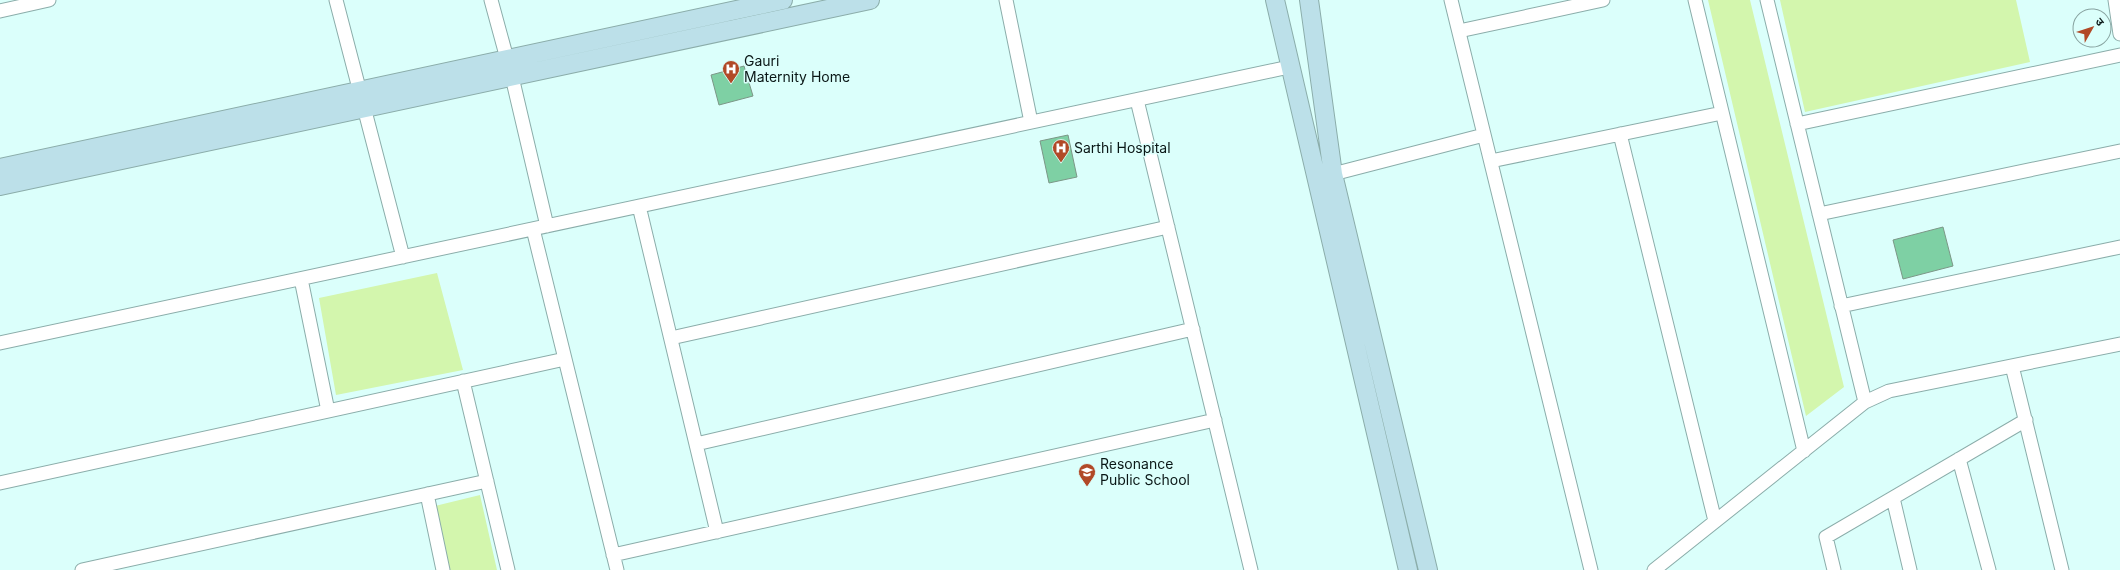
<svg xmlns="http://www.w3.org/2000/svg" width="2120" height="570" font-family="Inter,'Noto Sans Devanagari',sans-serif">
<rect width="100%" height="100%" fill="#dbfffb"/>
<path fill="#d3f6ad" d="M1708,0H1750L1844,387L1806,416Z
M1780,0H2016L2030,62L1805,112Z
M437,273L463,370L336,395L319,298Z
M480,495L497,570H450L435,506Z"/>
<path fill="#7ed0a4" stroke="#7c9787" d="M744,66L753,96L719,105L711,75Z
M1068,135L1077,177L1049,183L1040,141Z
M1943,227L1953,266L1903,279L1893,240Z"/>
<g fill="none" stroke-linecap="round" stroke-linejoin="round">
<defs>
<path id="street" d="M336,0L403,257
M491,0L512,77L547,226
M1006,0L1031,122
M1451,0L1591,570
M1695,0L1804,451
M1767,0L1865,402
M2115,0L2120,34
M0,11L49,0
M1459,31L1603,0
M1137,100L1251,570
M1797,124L2120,55
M1620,134L1715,521
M1491,161L1722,113
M1333,174L1484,135
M639,206L717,532
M1819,214L2120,151
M533,229L617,570
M301,279L328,411
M1841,306L2120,247
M671,338L1168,227
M0,343L1289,67
M2012,366L2062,570
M463,381L508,570
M696,444L1193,329
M1959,459L1989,570
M0,483L565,359
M427,494L443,570
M1893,498L1910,570
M613,555L1215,420
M82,570L487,481
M1654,570L1865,402L1889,391L2120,344
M1834,570L1826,537L2026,420"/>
<path id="secondary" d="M1275,0L1408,570
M1309,0L1333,174L1428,570
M0,168L783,0
M0,186L870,0"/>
</defs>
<use href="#street" stroke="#8badaa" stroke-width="15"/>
<use href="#secondary" stroke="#8badaa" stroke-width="20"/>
<use href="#street" stroke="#fff" stroke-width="13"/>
<use href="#secondary" stroke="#bce0e9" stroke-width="18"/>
</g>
<defs>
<symbol id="hospital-pin" viewBox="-11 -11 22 30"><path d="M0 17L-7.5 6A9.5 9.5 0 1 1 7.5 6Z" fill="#b14927" stroke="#dbfffb"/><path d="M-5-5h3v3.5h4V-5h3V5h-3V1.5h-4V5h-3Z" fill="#fff"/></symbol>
<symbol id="school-pin" viewBox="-11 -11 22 30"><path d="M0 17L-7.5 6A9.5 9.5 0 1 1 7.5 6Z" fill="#b14927" stroke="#dbfffb"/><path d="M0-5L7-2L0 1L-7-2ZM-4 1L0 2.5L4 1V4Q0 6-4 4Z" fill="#fff"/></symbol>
</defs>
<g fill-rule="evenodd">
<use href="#hospital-pin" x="721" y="59" width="20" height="27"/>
<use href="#hospital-pin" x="1051" y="138" width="20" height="27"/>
<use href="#school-pin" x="1077" y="462" width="20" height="27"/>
</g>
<g text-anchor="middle" stroke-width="3" stroke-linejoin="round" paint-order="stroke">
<g font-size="14" fill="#0a1716" stroke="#dbfffb" text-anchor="start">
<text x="744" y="66">Gauri<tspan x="744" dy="16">Maternity Home</tspan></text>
<text x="1074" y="153">Sarthi Hospital</text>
<text x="1100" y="469">Resonance<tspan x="1100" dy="16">Public School</tspan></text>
</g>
</g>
<g transform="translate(2092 28) rotate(51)"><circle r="19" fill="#dbfffb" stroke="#87a29f"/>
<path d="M0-3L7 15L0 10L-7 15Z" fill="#b14927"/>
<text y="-6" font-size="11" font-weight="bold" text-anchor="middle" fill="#0a1716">उ</text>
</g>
</svg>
